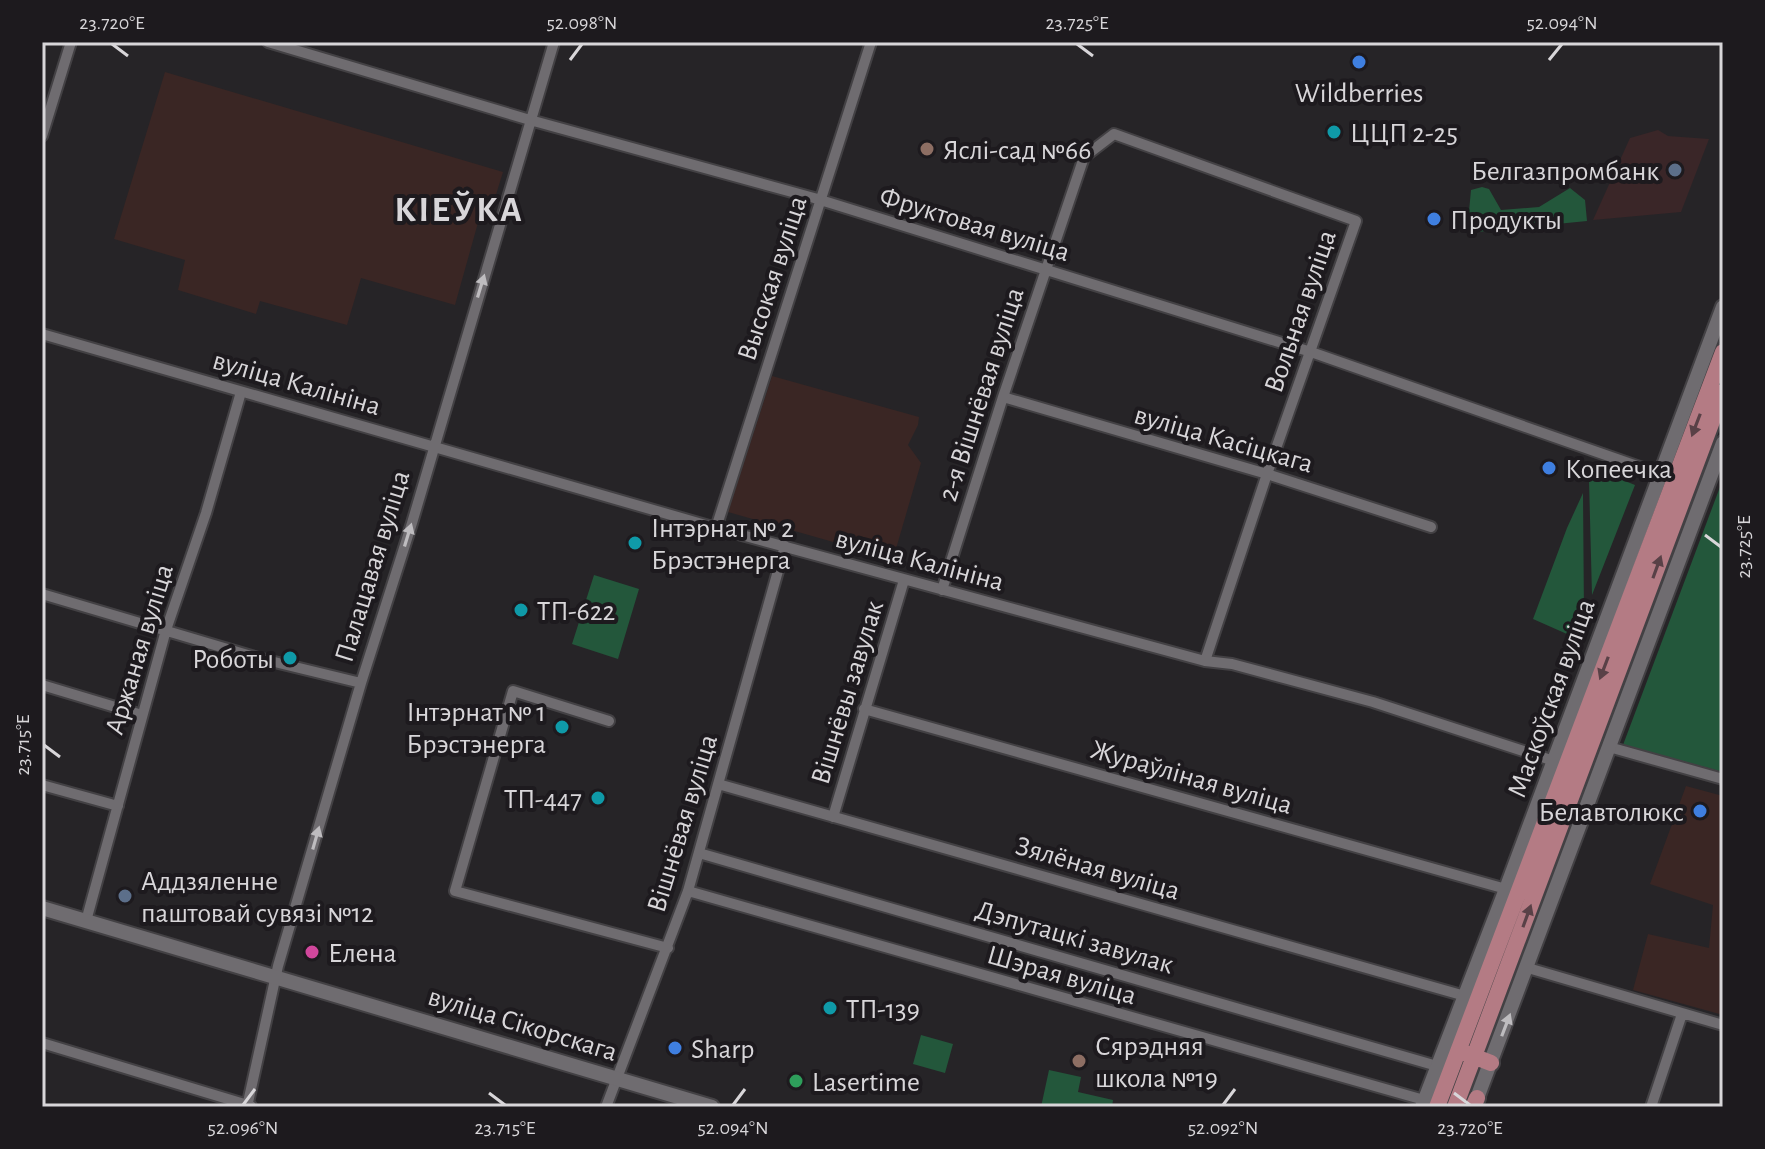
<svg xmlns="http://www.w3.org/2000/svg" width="1765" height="1149" font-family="'Alegreya Sans',sans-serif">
<rect width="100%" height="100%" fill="#262427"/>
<path fill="#3a2628" d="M1658,130L1668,136L1709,139L1681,212L1593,220L1630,138Z"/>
<path fill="#3a2624" d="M165,72L503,172L490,214L481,212L455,305L361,278L347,325L260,301L256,314L178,290L185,260L114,239Z
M772,376L919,417L918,425L908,445L921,463L893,559L728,512Z
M1686,786L1723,796V1015L1633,990L1648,934L1709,948L1713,905L1650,884Z"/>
<path fill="#23573b" d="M1482,187L1489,189L1501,210L1539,207L1570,188L1585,200L1587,221L1467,233L1471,190Z
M1595,469L1635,485L1592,595L1589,480Z
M1723,479V772L1623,745Z
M1583,493L1584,616L1576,638L1533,619L1567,528Z
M594,575L639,589L618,659L572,644Z
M921,1035L953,1044L945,1073L913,1064Z
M1049,1070L1081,1077L1078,1092L1113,1100L1112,1107H1041Z"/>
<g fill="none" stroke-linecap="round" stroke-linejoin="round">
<defs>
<path id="street" d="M268,42L530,120L814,198L1311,352L1660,474
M42,136L71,42
M42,334L716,528L1205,661L1232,664L1373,702L1554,761
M1003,397L1267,474L1431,527
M716,528L871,42
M942,590L1003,397L1084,157L1114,134L1356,221L1267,474L1205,661
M42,594L258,658L361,683
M42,685L142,715
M864,709L1506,889
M609,721L513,691L455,891L668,948
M1609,747L1723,779
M718,784L1465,996
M42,785L118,806
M833,817L904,580
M699,853L1437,1066
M688,891L1424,1100
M86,921L166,630L206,513L241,392
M1528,968L1723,1025
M42,1043L251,1106
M247,1107L278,966L361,683L412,523L554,42
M606,1107L688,891L785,546
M1651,1107L1682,1014"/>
<path id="secondary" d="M42,908L712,1107
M1477,1098L1723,443
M1422,1107L1506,889L1723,307"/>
<path id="primary" d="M1465,1053L1491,1063
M1437,1107L1723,352
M1455,1107L1723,392
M1473,1107L1477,1098"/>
</defs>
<use href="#street" stroke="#434144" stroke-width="14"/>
<use href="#secondary" stroke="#434144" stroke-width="18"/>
<use href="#primary" stroke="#434144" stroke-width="20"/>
<use href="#street" stroke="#6f6c70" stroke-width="10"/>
<use href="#secondary" stroke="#6f6c70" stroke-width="14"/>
<use href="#primary" stroke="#b47b84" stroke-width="16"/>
</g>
<defs><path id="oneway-solid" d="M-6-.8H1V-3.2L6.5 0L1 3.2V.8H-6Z" transform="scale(2)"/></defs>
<g fill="#bebcbf">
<use href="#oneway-solid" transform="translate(481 286) rotate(-73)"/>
<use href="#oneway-solid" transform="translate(408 535) rotate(-73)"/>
<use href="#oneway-solid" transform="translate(316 838) rotate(-74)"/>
<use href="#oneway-solid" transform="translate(1506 1025) rotate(-69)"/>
</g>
<g fill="#594147">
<use href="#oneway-solid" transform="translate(1696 425) rotate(111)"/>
<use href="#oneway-solid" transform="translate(1657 567) rotate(-70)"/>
<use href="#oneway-solid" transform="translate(1604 668) rotate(111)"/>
<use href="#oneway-solid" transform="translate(1527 916) rotate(-70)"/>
</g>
<path fill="none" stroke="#d8d6d9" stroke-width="3" d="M112,44L128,56M1077,44L1093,56M570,60L582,44M1549,60L1562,44M1705,535L1721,547M44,745L60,757M489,1093L505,1105M1454,1093L1470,1105M243,1105L255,1089M733,1105L745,1089M1223,1105L1235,1089"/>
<g fill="#3f7fe0" stroke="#1d1a1e" stroke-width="3">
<circle cx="1359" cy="62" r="8"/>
<circle cx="1434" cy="219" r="8"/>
<circle cx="1549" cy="468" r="8"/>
<circle cx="1700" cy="811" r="8"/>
<circle cx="675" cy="1048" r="8"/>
</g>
<g fill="#0f9aa8" stroke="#1d1a1e" stroke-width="3">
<circle cx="1334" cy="132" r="8"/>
<circle cx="635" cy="543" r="8"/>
<circle cx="521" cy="610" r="8"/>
<circle cx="290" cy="658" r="8"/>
<circle cx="562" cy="727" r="8"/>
<circle cx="598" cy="798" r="8"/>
<circle cx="830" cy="1008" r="8"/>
</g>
<g fill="#8d6e63" stroke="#1d1a1e" stroke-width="3">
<circle cx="927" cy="149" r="8"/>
<circle cx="1079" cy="1061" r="8"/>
</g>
<g fill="#5c6f8a" stroke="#1d1a1e" stroke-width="3">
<circle cx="1675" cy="170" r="8"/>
<circle cx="125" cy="896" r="8"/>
</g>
<circle fill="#d1479c" stroke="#1d1a1e" stroke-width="3" cx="312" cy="952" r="8"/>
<circle fill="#2e9e5b" stroke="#1d1a1e" stroke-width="3" cx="796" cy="1081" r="8"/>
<g text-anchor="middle" stroke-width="8" stroke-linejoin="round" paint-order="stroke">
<g font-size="28" fill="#d8d6d9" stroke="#1d1a1e" text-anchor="start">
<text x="1359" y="102" text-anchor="middle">Wildberries</text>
<text x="1350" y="142">ЦЦП 2-25</text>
<text x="943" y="159">Яслі-сад №66</text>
<text x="1659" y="180" text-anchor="end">Белгазпромбанк</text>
<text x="1450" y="229">Продукты</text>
<text x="1565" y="478">Копеечка</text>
<text x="651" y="537">Інтэрнат № 2<tspan x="651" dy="32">Брэстэнерга</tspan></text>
<text x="537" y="620">ТП-622</text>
<text x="274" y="668" text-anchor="end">Роботы</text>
<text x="546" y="721" text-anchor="end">Інтэрнат № 1<tspan x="546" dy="32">Брэстэнерга</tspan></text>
<text x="582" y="808" text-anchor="end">ТП-447</text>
<text x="1684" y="821" text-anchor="end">Белавтолюкс</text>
<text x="141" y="890">Аддзяленне<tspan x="141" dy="32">паштовай сувязі №12</tspan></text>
<text x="328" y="962">Елена</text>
<text x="846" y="1018">ТП-139</text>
<text x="1095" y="1055">Сярэдняя<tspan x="1095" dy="32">школа №19</tspan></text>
<text x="691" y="1058">Sharp</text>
<text x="812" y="1091">Lasertime</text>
</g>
<g font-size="28" fill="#d8d6d9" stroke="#1d1a1e">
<text transform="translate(975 223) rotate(17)" y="10">Фруктовая вуліца</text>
<text transform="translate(771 278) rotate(-72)" y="10">Высокая вуліца</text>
<text transform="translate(1299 311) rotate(-71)" y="10">Вольная вуліца</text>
<text transform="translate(297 382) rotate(16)" y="10">вуліца Калініна</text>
<text transform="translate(980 394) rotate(-72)" y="10">2-я Вішнёвая вуліца</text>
<text transform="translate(1224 438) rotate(16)" y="10">вуліца Касіцкага</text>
<text transform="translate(920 559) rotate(15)" y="10">вуліца Калініна</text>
<text transform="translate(371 566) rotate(-73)" y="10">Палацавая вуліца</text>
<text transform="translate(138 649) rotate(-73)" y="10">Аржаная вуліца</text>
<text transform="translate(846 692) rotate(-73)" y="10">Вішнёвы завулак</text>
<text transform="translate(1550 698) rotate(-70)" y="10">Маскоўская вуліца</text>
<text transform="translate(1192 776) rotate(16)" y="10">Жураўліная вуліца</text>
<text transform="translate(681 823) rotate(-73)" y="10">Вішнёвая вуліца</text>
<text transform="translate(1098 867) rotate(16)" y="10">Зялёная вуліца</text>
<text transform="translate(1075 936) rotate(16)" y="10">Дэпутацкі завулак</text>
<text transform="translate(1062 974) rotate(16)" y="10">Шэрая вуліца</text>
<text transform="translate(523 1023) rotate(17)" y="10">вуліца Сікорскага</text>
</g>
<g font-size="36" font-weight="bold" letter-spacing="2" fill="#d8d6d9" stroke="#1d1a1e">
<text x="459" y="221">КІЕЎКА</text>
</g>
</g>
<rect width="1765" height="1149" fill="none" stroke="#1d1a1e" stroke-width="88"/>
<rect x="44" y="44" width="1677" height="1061" fill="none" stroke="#d8d6d9" stroke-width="3"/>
<g font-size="20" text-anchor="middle" fill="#d8d6d9">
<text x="112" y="29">23.720°E</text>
<text x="582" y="29">52.098°N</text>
<text x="1077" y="29">23.725°E</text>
<text x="1562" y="29">52.094°N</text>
<text transform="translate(1743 547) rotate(-90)" y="7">23.725°E</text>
<text transform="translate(22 745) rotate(-90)" y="7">23.715°E</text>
<text x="243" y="1134">52.096°N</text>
<text x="505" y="1134">23.715°E</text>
<text x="733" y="1134">52.094°N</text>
<text x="1223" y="1134">52.092°N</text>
<text x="1470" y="1134">23.720°E</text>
</g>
</svg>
